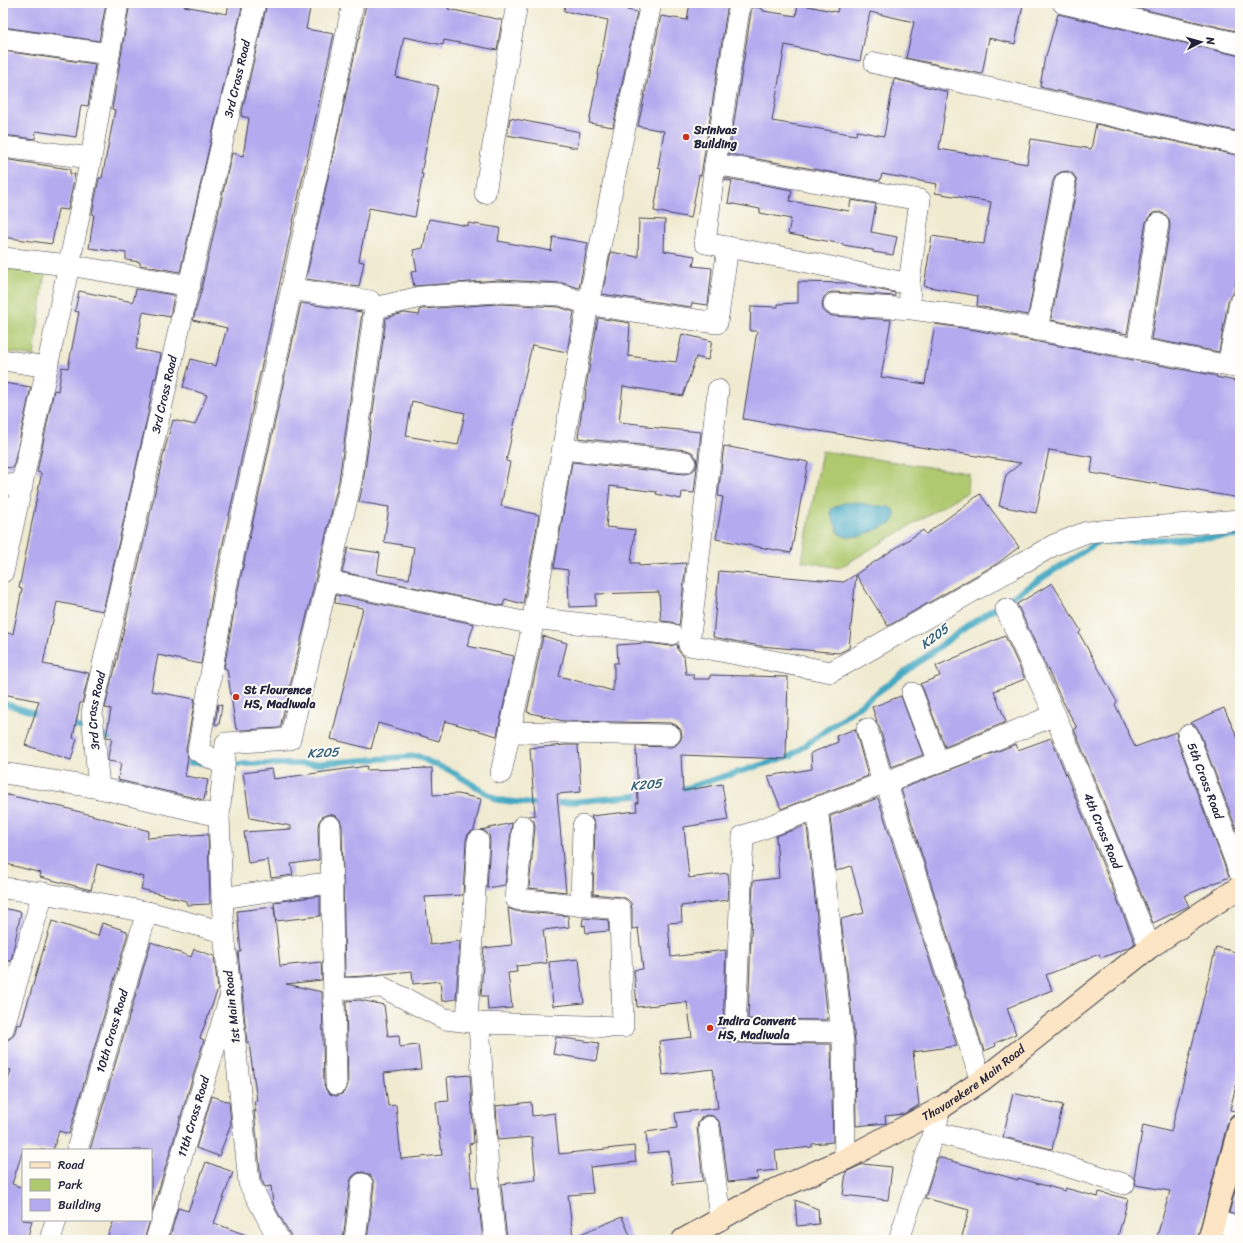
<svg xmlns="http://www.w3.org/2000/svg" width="1243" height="1243" font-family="Sriracha,sans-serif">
<rect width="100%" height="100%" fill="#fdfcf7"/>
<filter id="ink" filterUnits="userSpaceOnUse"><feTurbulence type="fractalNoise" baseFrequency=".025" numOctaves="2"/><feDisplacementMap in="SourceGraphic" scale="8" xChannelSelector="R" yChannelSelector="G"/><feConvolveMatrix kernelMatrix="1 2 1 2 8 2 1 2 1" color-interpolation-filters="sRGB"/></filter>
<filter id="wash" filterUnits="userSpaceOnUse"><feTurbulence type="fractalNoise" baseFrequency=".012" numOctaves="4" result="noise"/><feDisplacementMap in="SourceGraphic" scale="16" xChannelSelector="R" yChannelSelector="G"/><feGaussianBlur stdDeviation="0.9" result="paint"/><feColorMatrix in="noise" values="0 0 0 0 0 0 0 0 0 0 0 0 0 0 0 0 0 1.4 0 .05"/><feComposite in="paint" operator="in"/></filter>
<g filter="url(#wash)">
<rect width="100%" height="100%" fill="#f0ead0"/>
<path fill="#afc96e" stroke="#687654" d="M3,268L45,273L34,356L3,351Z
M822,451L968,473L967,492L839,568L802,561Z"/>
<path fill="#42a8c2" stroke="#32657e" d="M855,502L870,505L889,507L895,511V518L892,523L861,536L847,537L839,534L831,515V509L843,503Z"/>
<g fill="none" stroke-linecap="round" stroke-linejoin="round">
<path stroke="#42a8c2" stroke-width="6" d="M3,703L41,715
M69,724L114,739
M179,760L188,763H206
M227,764H311L418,756L433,764L449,770L498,800L542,805
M676,791L791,756L969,625L1098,542L1240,536
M551,804L645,795"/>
</g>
<g id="blocks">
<path fill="#b4aaef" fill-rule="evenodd" d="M3,3H106L99,41L3,27Z
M130,3H185L184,6L227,14L229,3H243L180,272L140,265V262L126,260V253L89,248L94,214H92L99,178H102L115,110L112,109Z
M267,3H311L306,29L334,34L213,589L201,664L158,655L151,691L195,699L186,749L188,758L185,776L208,780L204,800L118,780L121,763L108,761V757L112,738L106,737L111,709L105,708L112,677H113L165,448L173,420L195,425L207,395L183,387L191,359L216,366L227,328L193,320L202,288V285L232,153L243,156L249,118L241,116Z
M366,3H449L448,9L502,20L497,50L444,40L443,45L404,37L396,77L438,86L421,174H423L415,217L369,208L359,261L364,262L359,287L306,279L358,39H359Z
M565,3H628L627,10L637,12L613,127L589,123L608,20L564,11Z
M690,3H728L701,176L699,175L691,218L654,211L661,169L658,168L664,131L638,126L661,16L687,20Z
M839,3H1013L1023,5L1015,44L989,38L982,74L906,58L914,22L870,12L860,61L785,45L772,121L856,135L857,131L884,136L894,79L948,92L939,149L1027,164L1031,139L1091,149L1096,124L1240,156V258L1234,293L1231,295L1228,301L1219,352L1151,339L1170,226L1169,219L1166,215L1160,212L1153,213L1149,217L1146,222L1127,334L1051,320L1077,185L1076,179L1073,174L1068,171L1061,172L1056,175L1053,181L1028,315L977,306L978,296L924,286L932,236L984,244L991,202L935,193L937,184L882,174L880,181L729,154L752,6L763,9V11L796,16L798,4L837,12Z
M1116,3H1240V32Z
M1058,14L1240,56V132L1040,87L1045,56H1046Z
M3,51L95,64L88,106L81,105L76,137L36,131L35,139L3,135Z
M510,118L580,132L577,148L507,135Z
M3,159L70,169V174H75L68,210L58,209L52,244L3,237Z
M725,178L792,190L790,201L849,211L851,200L876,204L871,232L897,237L893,255L873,252V250L843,245V244L788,234L791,219L760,213V209L728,203L732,181L725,180Z
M429,219L468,226V223L500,228L498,241L551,251L553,237L588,243L579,288L562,283L499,280L414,286L411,272L417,271L413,250L423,248Z
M639,219L665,220L664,251L695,256L693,266L712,268L708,305L692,303L691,307L602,294L611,252L638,257Z
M798,282L846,283L895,293V296L834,292L828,293L824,297L822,303L823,310L827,314L833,316L891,320L881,377L925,384L935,324L975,330L1217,376L1216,377L1240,382V498L1091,473L1093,457L1049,450L1036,513L999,506L1006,475L1021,463L743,419L757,331H750L751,306L778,307V304L798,303Z
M136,289L174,295L170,317L143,312L136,349L161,354L156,379L154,378L148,414L103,611L57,602L52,625H51L43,664L89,673L82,703H80L73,738L77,739L71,760L25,745L39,701L3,694V632L13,634L22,589L19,588L41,476V473L37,472L54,390L58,391L62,367L68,368L79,312L75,311L79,291L133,302Z
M301,303L362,312L339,480L280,728L243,730L236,729L227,669L224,668L237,594Z
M498,304L559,307L574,312L567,352L532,345L506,461L510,462L501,506L539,515L523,604L505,599L503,606L342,572L348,548L380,553L377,574L409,579L414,547L384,542L389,507L359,502L363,484L386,318L404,313L420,315L419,310L422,309ZM412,401L465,413L458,445L406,436Z
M598,318L630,323L628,356L676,362L682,334L712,341L708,360L696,357L683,396L623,386L619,422L647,425V427L701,432L694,493L682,492L681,499L656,494L657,492L610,486L606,527L635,530L631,563H639V566L686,563L679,626L672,622L661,621L659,592L596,594V606L569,607L568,570L554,568L572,462L684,474L690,473L695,469L697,464L696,457L692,452L686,450L578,438L583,401H585L586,387Z
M3,383L31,387L13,468L3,467Z
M724,446L808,462L791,553L716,539L723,497L718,496Z
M980,494L1019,547L998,563L888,626L856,575L849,648L839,653L760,646L713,637L719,571L844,582L923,530L926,534Z
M1052,583L1081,631L1079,633L1117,702L1115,704L1135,747L1176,732L1177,739L1229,877L1184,896L1189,906L1153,923L1074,729L1077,728L1060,696L1017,604Z
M336,595L474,624L467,646L514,656L497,736L445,721L439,741L378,723L371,749L331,739L363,608L335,603Z
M543,636L567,643L559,676L613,691V680H614V663H618L617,645L647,643L670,646L677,644L678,650L681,654L684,656L686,674H693L694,679H710V675L788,677L786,759L681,755L683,791L722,784L728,820L684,827L689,878L728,873L729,883L728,900L681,906L682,922L668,923L671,957L726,950L723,1031L724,1036L728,1041L735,1043L831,1044L833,1142L812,1144V1147L775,1151L777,1170L757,1172L758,1179L728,1182L721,1126L718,1120L713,1116L707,1115L702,1117L698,1123L697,1128L703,1181L673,1184L669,1151L648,1153L646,1132L677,1128L675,1113L718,1108L713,1069L663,1075L659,1041L692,1037L687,1002L637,1007L634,970L643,969L638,928L632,929V909L631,903L627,899L622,897L593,894L595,826L591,816L637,811L636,803H638L636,746L670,747L675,746L680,741L682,736L681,730L676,725L670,723L563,721L527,712Z
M1005,636L1025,679L994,691L1006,722L945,747L923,689L920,684L940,676L936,666Z
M901,696L923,755L891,767L879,726L876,721H877L872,707Z
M218,704L222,705L219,725L215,724Z
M1224,708L1240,743V839L1199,731L1196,726L1190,723Z
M855,729L868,776L781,809L768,776L812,769L811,753L838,742L836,736Z
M1051,738L1135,943L1130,947L1101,958L1099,954L1046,975L1052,990L1007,1008L1016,1034L995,1043L996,1046L984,1051L901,789L1016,744L1018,750Z
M566,745H578L581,792L557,794L566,892L529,888L535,827L534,821L528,816L535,815L530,748Z
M367,766L366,770L432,768L433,795L458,794L481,799L474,830L468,834L466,840L463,895L425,897L430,945L460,941L456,999L442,1001L440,981L413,984L412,971L365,976L345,977L342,826L340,820L336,816L329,814L323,816L319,821L318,826L319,860L291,864L293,875L271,878L268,860L248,863L244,832L291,829V826L250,818L243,773L272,769L274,779Z
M3,794L62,807L149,831L147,838L208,834L210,904L187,905L186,901L141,889L144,877L97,864L91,890L40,877L41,873L3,863Z
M878,798L957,1046L913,1052L919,1105L904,1114L885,1116L886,1123L856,1126L855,1042L841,919L864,913L851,866L836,871L830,816Z
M512,823L505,885L487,888L490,841L489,835L485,831L481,830Z
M807,825L828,1020L748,1019L753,881L779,878L776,836Z
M320,896V916L276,921L274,902Z
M274,907L280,966L321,962L322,980L286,984L322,992L324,1084L326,1090L330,1094L336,1096L342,1094L346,1090L348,1084L346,1001L360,1000L384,1005L388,1036L399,1035L400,1047L418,1045L421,1069L384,1073L388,1106L396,1105L401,1159L442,1155L436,1102L449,1101L447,1077L470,1075L474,1143L469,1144L470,1153H468L472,1187H477L483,1240H367L374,1185L373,1180L370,1175L363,1172L357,1173L352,1177L350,1182L343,1240H291L290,1234L273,1204L271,1186L265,1187L261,1179L254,1111L256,1112L254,1101H257L249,1043H247L238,952H241L237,911Z
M3,908L21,912L11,961L3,960Z
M508,908L515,911L568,916L569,927L543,930L547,963L516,966L517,972L508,973L512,1008L488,1010L487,996H481L484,948L512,945Z
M583,918L608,920L609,931L586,933L585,925L582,926Z
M52,921L98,936L102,923L127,931V933H128L69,1134L59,1131L53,1150H23L12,1184L23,1188V1220L32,1221L27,1240H18L3,1235V1097L11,1070L3,1069V1041H6L12,1037L15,1032L17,1024L21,1025Z
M151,942L191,957L194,949L214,956L218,989L200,1038L204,1040L151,1215V1150H90Z
M1216,947L1240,953V1069L1230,1110L1240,1112V1113H1236L1231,1116L1228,1122L1197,1240H1156L1170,1191L1136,1185L1134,1178L1143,1125L1171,1132Z
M579,959L584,1003L553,1006L549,962Z
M556,1037L599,1043L596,1061L553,1054Z
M1013,1093L1063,1105L1052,1149L1003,1137Z
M212,1096L229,1102L231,1124L219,1156L196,1148Z
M531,1102L532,1116L555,1113L559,1154L634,1146L636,1162L590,1167L593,1193L568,1195L573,1237L622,1217L632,1240H507L501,1184L536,1180L532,1137L498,1140L496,1106Z
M938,1157L1018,1180V1178L1065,1191V1188L1098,1197L1099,1192L1128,1199L1117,1240H961L969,1210L925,1198Z
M206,1162L233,1172L214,1223L254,1238V1240H169L178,1208L188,1211Z
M863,1164L892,1167L888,1200L843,1195L846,1172Z
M1240,1173V1216L1229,1213Z
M795,1200L818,1209L819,1224L797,1226Z
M114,1220H150L144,1240H106Z
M1223,1236L1240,1240H1222Z"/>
</g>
</g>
<g filter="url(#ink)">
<use href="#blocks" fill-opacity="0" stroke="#414051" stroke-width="1"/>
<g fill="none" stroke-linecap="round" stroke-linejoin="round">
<defs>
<g id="street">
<path d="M651,3L588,304L605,307L717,323L728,247"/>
<path d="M740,3L715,164L705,243L798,260L909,284"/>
<path d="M1063,3L1240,44"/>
<path d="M3,39L109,54"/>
<path d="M875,63L1240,144"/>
<path d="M3,147L91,158"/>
<path d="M715,164L920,200L909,284L910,299"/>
<path d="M485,193L517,3"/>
<path d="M3,258L69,265L190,286"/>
<path d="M834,304L912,309L977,318L1240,368"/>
<path d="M375,308L420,297L498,292L561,295L588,304L533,618V624"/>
<path d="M1037,330L1065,183"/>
<path d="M1137,348L1158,224"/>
<path d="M3,360L47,367"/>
<path d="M1228,366L1240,303"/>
<path d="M718,390L689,645L831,672L1054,545L1087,532L1240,520"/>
<path d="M563,449L685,462"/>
<path d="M3,483L22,487"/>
<path d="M3,572L69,265L91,158L118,3"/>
<path d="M328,581L533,624L501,773"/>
<path id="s1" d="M1006,609L1055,715L1150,947"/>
<path d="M533,618L671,634"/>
<path d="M912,693L938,762"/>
<path d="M867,729L883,783"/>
<path d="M510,732L670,735"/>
<path id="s2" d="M1188,735L1240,873"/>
<path d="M224,765L198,751L225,592L330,114L353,3"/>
<path d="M3,773L99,788L219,816"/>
<path d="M886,782L981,1081"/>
<path id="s3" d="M99,788L92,713L198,246L255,3"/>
<path d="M817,807L843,1043L845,1159"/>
<path d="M330,826L332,883"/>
<path d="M3,888L43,893L147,912L224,932"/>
<path d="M222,898L301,886L332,883C332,950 335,1017 336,1084"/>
<path d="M581,906L583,826"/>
<path d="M334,989L382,987L445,1019L479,1023L623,1027L620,909L516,899L523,826"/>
<path d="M467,1021L478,841"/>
<path d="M479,1023L489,1187L495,1240"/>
<path d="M3,1029L43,893"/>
<path d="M842,1032L735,1031L743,836L957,755L1055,715"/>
<path d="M709,1127L720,1220"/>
<path d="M933,1132L1047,1160L1124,1184"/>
<path id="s4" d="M77,1150L147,912"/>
<path d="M1214,1221L1240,1228"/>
<path d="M50,1240L56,1220"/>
<path id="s5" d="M156,1240L228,1003"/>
<path d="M279,1240L249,1183L224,932L222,898L219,816L226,743L290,739L351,482L375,308L370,301L292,289"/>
<path d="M355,1240L362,1184"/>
<path d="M899,1240L938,1118"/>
</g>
<g id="secondary">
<path id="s6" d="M683,1240L759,1197L845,1159L941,1108L981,1081L1150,947L1240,887"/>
<path d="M1209,1240L1240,1125"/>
</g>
</defs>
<use href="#street" stroke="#414051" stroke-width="22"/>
<use href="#secondary" stroke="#414051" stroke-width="24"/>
<use href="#street" stroke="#fff" stroke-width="21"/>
<use href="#secondary" stroke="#fce5c4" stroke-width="22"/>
</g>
</g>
<g fill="#c8321e" stroke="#fdfcf7" stroke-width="1.5">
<circle cx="686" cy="137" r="4"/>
<circle cx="236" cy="697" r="4"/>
<circle cx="710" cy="1028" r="4"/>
</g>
<g text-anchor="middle" stroke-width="4" stroke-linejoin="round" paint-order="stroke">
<g font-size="12" fill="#22223b" stroke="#fdfcf7">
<text dy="4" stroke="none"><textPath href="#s3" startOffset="726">3rd Cross Road</textPath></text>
<text dy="4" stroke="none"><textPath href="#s3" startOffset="402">3rd Cross Road</textPath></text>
<text dy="4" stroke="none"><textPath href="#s3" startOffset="78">3rd Cross Road</textPath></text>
<text dy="4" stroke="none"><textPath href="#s2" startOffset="49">5th Cross Road</textPath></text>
<text dy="4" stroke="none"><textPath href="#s1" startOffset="242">4th Cross Road</textPath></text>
<text transform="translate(232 1007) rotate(-96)" y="4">1st Main Road</text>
<text dy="4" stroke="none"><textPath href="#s4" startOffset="124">10th Cross Road</textPath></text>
<text dy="4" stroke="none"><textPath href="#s6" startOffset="331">Thavarekere Main Road</textPath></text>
<text dy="4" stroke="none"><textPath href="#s5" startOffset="129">11th Cross Road</textPath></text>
</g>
<g font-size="12" font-weight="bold" fill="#22223b" stroke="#fdfcf7" text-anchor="start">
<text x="694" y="134">Srinivas<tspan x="694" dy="14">Building</tspan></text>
<text x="244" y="694">St Flourence<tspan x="244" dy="14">HS, Madiwala</tspan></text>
<text x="718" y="1025">Indira Convent<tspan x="718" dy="14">HS, Madiwala</tspan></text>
</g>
<g font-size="13" font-style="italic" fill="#305e78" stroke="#fdfcf7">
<text transform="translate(934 636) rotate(-37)" y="5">K205</text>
<text transform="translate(323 752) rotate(-3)" y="5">K205</text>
<text transform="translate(646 784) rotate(-6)" y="5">K205</text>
</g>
</g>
<rect width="1243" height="1243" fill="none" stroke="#fdfcf7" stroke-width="16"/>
<rect x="22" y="1149" width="130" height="72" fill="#fdfcf7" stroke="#a5a5ac"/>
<rect x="30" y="1162" width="20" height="6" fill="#fce5c4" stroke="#a5a5ac"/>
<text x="58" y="1169" font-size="12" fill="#22223b">Road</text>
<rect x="30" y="1179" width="20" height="12" fill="#afc96e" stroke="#a5a5ac"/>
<text x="58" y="1189" font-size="12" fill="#22223b">Park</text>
<rect x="30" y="1199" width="20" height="12" fill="#b4aaef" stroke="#a5a5ac"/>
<text x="58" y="1209" font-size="12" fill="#22223b">Building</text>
<g transform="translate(1201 42) rotate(84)" stroke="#fdfcf7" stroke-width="3" paint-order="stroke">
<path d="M0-3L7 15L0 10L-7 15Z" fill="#22223b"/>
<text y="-6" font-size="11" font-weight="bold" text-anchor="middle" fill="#22223b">N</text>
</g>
</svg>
